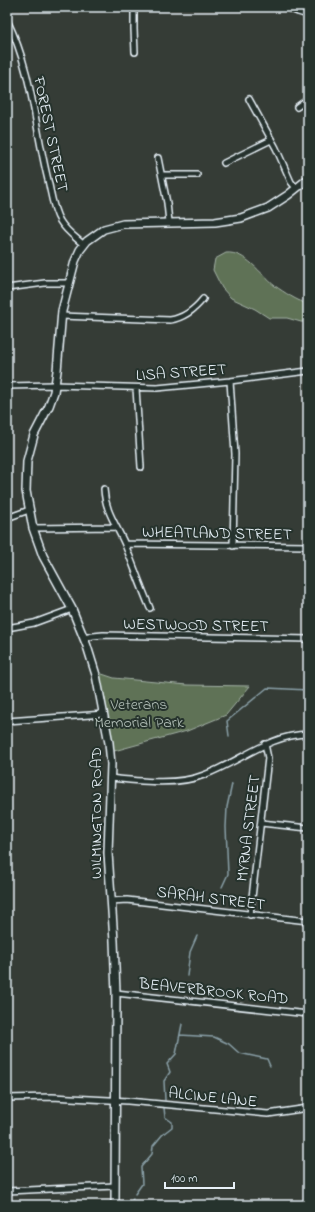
<svg xmlns="http://www.w3.org/2000/svg" width="315" height="1212" font-family="'Indie Flower',sans-serif">
<rect width="100%" height="100%" fill="#353c36"/>
<filter id="ink" filterUnits="userSpaceOnUse"><feTurbulence type="fractalNoise" baseFrequency=".025" numOctaves="2"/><feDisplacementMap in="SourceGraphic" scale="8" xChannelSelector="R" yChannelSelector="G"/><feConvolveMatrix kernelMatrix="1 2 1 2 8 2 1 2 1" color-interpolation-filters="sRGB"/></filter>
<g filter="url(#ink)">
<path fill="#5f7256" stroke="#a4b2a7" d="M226,253C246,251 261,275 275,286C284,292 297,301 308,304V322H301L287,318H269L255,309L231,298L222,288L213,270L215,259Z
M99,673L114,678L187,685L250,686L226,715L187,731L114,751Z"/>
<g fill="none" stroke-linecap="round" stroke-linejoin="round">
<path stroke="#8aa0a8" stroke-width="1.5" d="M229,736L227,721L267,688L308,690
M222,887L228,874L226,827L227,807L232,784
M187,976L190,952L197,936
M180,1035L214,1037L229,1044L239,1053L267,1059L270,1066
M165,1100L164,1081L170,1072L167,1064L176,1054L182,1024
M135,1194L142,1184L141,1167L152,1154L153,1146L163,1134L172,1127V1122L165,1117L164,1108
M129,1205L133,1199"/>
<defs>
<path id="minor" d="M134,7V29L135,52
M287,7L298,12L308,15
M7,20C33,73 34,124 48,180C51,193 53,210 60,221C66,231 75,237 84,245
M249,99L276,148L291,182L296,188
M297,107L308,99
M158,158L167,203L169,222
M224,163L271,140
M162,175H197
M7,288L45,283H69
M61,316L170,320C183,318 195,309 203,299
M230,381L235,454L233,546
M7,386L55,385L157,388L230,381L308,371
M136,388L141,467
M104,489C105,512 118,527 126,547C134,567 141,587 150,608
M7,518L29,510
M33,528L116,527
M125,544L308,546
M7,628L34,623L72,609
M84,638L93,636L103,635L308,639
M7,721L104,714
M110,778C139,781 177,786 204,775C240,762 268,735 308,734
M261,823L308,828
M111,901L127,900L308,921
M250,915L268,758L265,744
M116,993L308,1014
M7,1098L52,1097L128,1101L268,1114L308,1108
M7,1191L115,1186"/>
<path id="major" d="M115,1205L116,993L114,941L108,853L111,764L109,743L96,675L87,646L72,609L43,556L33,528L26,491L27,461L34,435L49,406L54,392L57,371L62,311L75,261L80,250L87,241L104,229L123,224L215,222L241,218L268,208L288,195L308,179"/>
</defs>
<use href="#minor" stroke="#e8f1f8" stroke-width="8"/>
<use href="#major" stroke="#e8f1f8" stroke-width="10"/>
<use href="#minor" stroke="#26332d" stroke-width="5"/>
<use href="#major" stroke="#26332d" stroke-width="7"/>
</g>
</g>
<g text-anchor="middle" stroke-width="4" stroke-linejoin="round" paint-order="stroke">
<g font-size="16" fill="#e8f1f8" stroke="#26332d">
<text transform="translate(52 134) rotate(78)" y="6">FOREST STREET</text>
<text transform="translate(181 371) rotate(-4)" y="6">LISA STREET</text>
<text transform="translate(217 532) rotate(1)" y="6">WHEATLAND STREET</text>
<text transform="translate(196 624) rotate(1)" y="6">WESTWOOD STREET</text>
<text transform="translate(95 813) rotate(-90)" y="6">WILMINGTON ROAD</text>
<text transform="translate(247 828) rotate(-83)" y="6">MYRNA STREET</text>
<text transform="translate(211 897) rotate(7)" y="6">SARAH STREET</text>
<text transform="translate(214 990) rotate(6)" y="6">BEAVERBROOK ROAD</text>
<text transform="translate(213 1096) rotate(6)" y="6">ALCINE LANE</text>
</g>
<g font-size="16" fill="#b1beb7" stroke="#26332d">
<text x="139" y="709">Veterans<tspan x="139" dy="18">Memorial Park</tspan></text>
</g>
</g>
<rect width="315" height="1212" fill="none" stroke="#26332d" stroke-width="24"/>
<rect x="12" y="12" width="291" height="1188" fill="none" stroke="#e8f1f8" stroke-width="1.5" filter="url(#ink)"/>
<path d="M165 1182v6h69v-6" fill="none" stroke="#e8f1f8" stroke-width="2"/>
<text x="171" y="1182" font-size="12" fill="#e8f1f8" stroke="#26332d" stroke-width="3" paint-order="stroke">100 m</text>
</svg>
